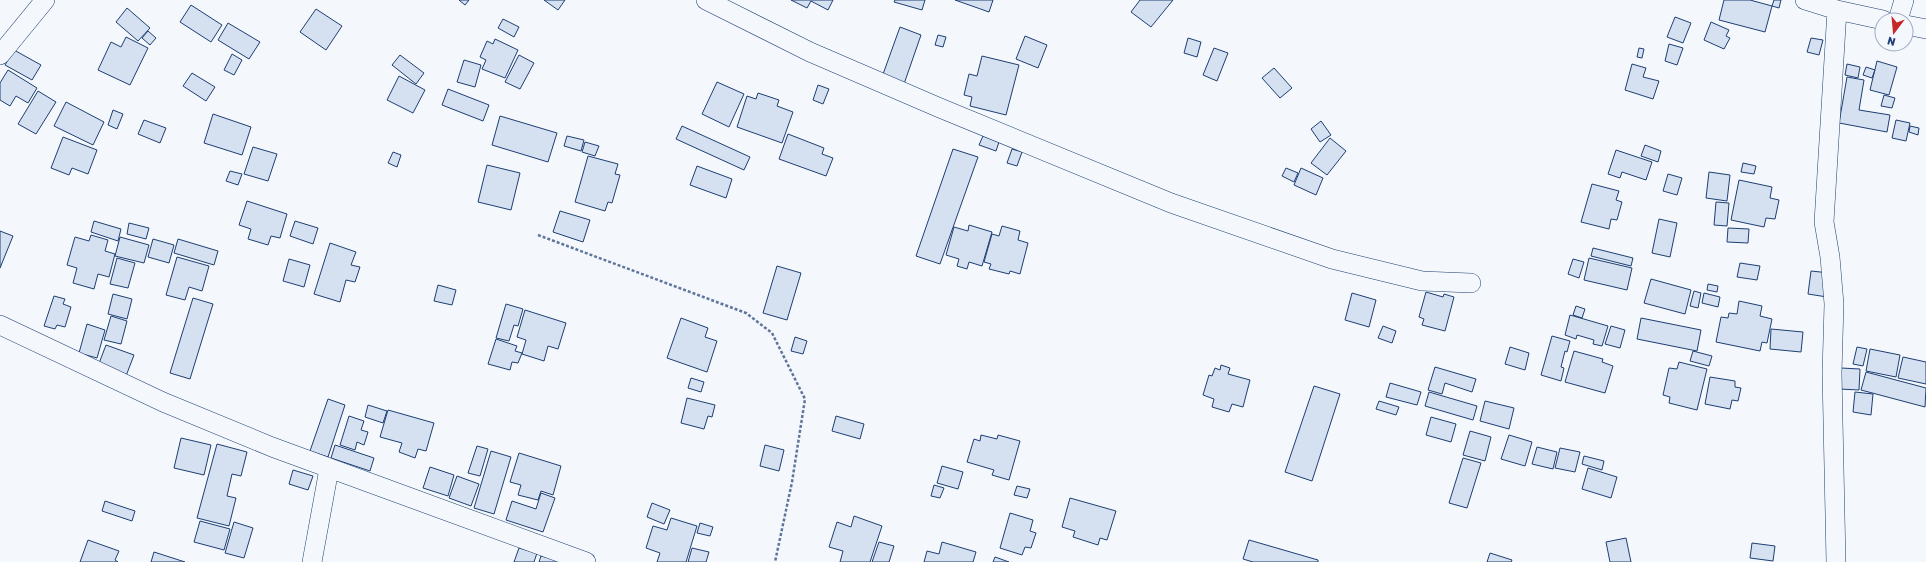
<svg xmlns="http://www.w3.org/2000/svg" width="1926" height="562" font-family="Rubik,sans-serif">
<rect width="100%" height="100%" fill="#f4f7fb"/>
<path fill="#d5e0f0" stroke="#1d3f73" d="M459,0H469L465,5Z
M544,0H565L558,10Z
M791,0H833L828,10L811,1L807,8Z
M895,0H925L922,10L894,2Z
M955,0H993L989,12Z
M1140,0H1173L1151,27L1131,12Z
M1724,0H1750L1772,6L1765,32L1719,20Z
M1774,0H1781L1779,8L1772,6Z
M191,5L222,25L211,42L180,22Z
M127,8L150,28L138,41L116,22Z
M316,9L342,26L326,50L300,32Z
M1675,17L1691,23L1683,43L1667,37Z
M503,19L519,27L514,37L498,28Z
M1711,22L1729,30L1726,36L1730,38L1724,49L1704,40Z
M228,23L260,42L249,59L218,40Z
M900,27L921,35L904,84L882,77Z
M148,31L156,38L150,45L142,38Z
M938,35L946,37L943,47L935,45Z
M1025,36L1047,45L1038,68L1016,59Z
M126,37L148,48L130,85L98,70L111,42L121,47Z
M1188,38L1201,42L1197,57L1184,53Z
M1811,38L1823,40L1819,55L1807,52Z
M495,39L518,50L505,78L482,69L486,60L480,57L487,41L493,44Z
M1669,44L1683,48L1677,65L1665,61Z
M1214,48L1228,53L1217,81L1203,75Z
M1639,48L1644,49L1642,58L1637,57Z
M14,50L41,65L32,80L5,65Z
M232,54L242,60L234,75L224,70Z
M400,55L424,73L416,84L392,65Z
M519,55L534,63L520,89L505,82Z
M982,56L1019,65L1006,115L970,106L972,97L964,95L969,74L977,76Z
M464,60L481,65L475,87L457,82Z
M1877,61L1897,67L1889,95L1870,90Z
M1632,64L1646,68L1643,77L1659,81L1653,99L1625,90Z
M1847,64L1860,67L1858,78L1845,75Z
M1866,67L1875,70L1872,78L1863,75Z
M1274,68L1292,88L1280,98L1262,78Z
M8,70L37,88L28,103L16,96L10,106L0,100V83Z
M192,73L215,87L206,101L183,86Z
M399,76L425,90L413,113L387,100Z
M1847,77L1864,80L1859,110L1890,115L1887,132L1839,123Z
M717,82L744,94L729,127L702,114Z
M818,85L829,89L823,104L813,100Z
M448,89L489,105L483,121L442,105Z
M38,91L56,102L36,134L18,124Z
M758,93L779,100L777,106L793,112L782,143L737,127L747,96L756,99Z
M1884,95L1895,98L1892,108L1881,106Z
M66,102L104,122L93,145L54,126Z
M113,110L123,114L117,129L108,125Z
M213,114L251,127L242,155L204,143Z
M500,116L557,133L548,162L492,145Z
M144,120L166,128L160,143L138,134Z
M1896,120L1910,123L1906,141L1892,138Z
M1321,121L1331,135L1320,142L1311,129Z
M682,126L750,157L744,170L676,139Z
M1910,126L1919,128L1918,135L1909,132Z
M788,134L824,148L822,154L833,158L826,176L779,159Z
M567,136L584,140L581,151L564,146Z
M983,136L999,142L996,151L979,145Z
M63,137L97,150L88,174L72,168L69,175L51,168Z
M1330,138L1346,151L1327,175L1311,163Z
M585,142L599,146L595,156L582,152Z
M1645,145L1661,151L1658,162L1641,156Z
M253,147L277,154L268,181L244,174Z
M953,149L978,157L940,264L916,256Z
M1012,149L1022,152L1017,166L1007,163Z
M1616,150L1652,162L1646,180L1622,172L1620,178L1608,174Z
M393,152L401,155L397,167L388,163Z
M588,156L618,164L615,174L620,175L612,203L608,202L605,211L575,202Z
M1743,163L1756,166L1754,174L1741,172Z
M487,165L520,173L511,210L478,202Z
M697,166L732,179L726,198L690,185Z
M1286,168L1298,173L1294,182L1282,176Z
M1301,168L1323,178L1316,195L1294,185Z
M230,171L242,174L238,185L226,181Z
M1709,172L1730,175L1727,201L1706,198Z
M1668,174L1682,178L1677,195L1663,191Z
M1739,180L1772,187L1770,198L1779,200L1775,219L1766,218L1764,227L1731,220Z
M1592,184L1619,191L1616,200L1622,202L1617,220L1611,219L1609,229L1581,222Z
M247,201L287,214L280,238L271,236L268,245L248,239L251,229L239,225Z
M1716,202L1729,203L1727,226L1714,225Z
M560,211L590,220L583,242L553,232Z
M1659,219L1677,223L1670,257L1652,253Z
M94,221L121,229L118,241L91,232Z
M295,221L318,228L313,244L290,236Z
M129,223L149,228L146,239L127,234Z
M969,225L992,232L982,266L969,262L967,269L957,266L959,259L946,255L954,227L968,231Z
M1002,226L1020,231L1018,240L1028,243L1020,274L1010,271L1009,274L989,269L991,264L984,262L992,234L999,236Z
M1728,228L1749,229L1748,243L1727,242Z
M0,231L13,236L0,268Z
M91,235L108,240L105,251L115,254L109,277L98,274L94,289L73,283L77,268L67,265L75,237L89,241Z
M120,237L149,245L144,263L115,256Z
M153,239L174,245L169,263L148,257Z
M178,239L218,251L214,265L174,253Z
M330,243L356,252L351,265L360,267L355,282L346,280L340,302L314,294Z
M1593,248L1633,258L1631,266L1591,256Z
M177,257L209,266L202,291L189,287L185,300L166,295Z
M117,258L135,263L128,288L110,284Z
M1589,258L1632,268L1627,290L1584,280Z
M289,259L310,265L304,287L283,281Z
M1573,259L1584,262L1579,278L1568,274Z
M1740,263L1760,266L1757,280L1737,277Z
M777,266L801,273L787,320L763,313Z
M1811,271L1830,273L1827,297L1808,294Z
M1651,279L1691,290L1685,314L1644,303Z
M1708,284L1718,286L1717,292L1707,290Z
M438,285L456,290L452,305L434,301Z
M1694,291L1701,293L1698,308L1690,306Z
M1426,292L1443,297L1444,294L1454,297L1445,331L1422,325L1424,319L1419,317Z
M1352,293L1376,300L1369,327L1345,320Z
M1704,293L1720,297L1718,307L1702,303Z
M113,294L132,299L127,319L108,314Z
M54,296L65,299L63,304L71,307L65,327L57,325L55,329L44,326Z
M193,298L213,304L190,379L170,373Z
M1739,301L1762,306L1760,316L1772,319L1767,343L1762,342L1760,351L1716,342L1721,317L1728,318L1729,313L1737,314Z
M506,304L523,309L518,326L514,325L509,341L496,338Z
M1576,306L1585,309L1582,318L1573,315Z
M525,310L566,323L558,349L548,346L544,361L522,354L526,340L517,337Z
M1570,315L1608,326L1602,346L1593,344L1594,340L1577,335L1576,339L1565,335Z
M111,316L127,321L121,344L104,340Z
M681,318L708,328L705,337L717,341L707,372L667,358Z
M1641,318L1701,330L1697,351L1637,339Z
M87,324L105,330L97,358L79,353Z
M1383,326L1396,331L1392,343L1378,338Z
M1611,326L1625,330L1620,348L1605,344Z
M1771,329L1803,332L1801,352L1770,349Z
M1552,336L1570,341L1567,352L1565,351L1561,367L1564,368L1561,381L1541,375Z
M795,337L807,341L803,354L791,351Z
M496,339L517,346L515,351L522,353L518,363L512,362L510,370L488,364Z
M106,345L134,355L126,376L98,366Z
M1510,347L1529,353L1525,370L1505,364Z
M1857,347L1867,349L1863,366L1853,364Z
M1870,349L1900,355L1896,377L1866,371Z
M1574,351L1603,359L1602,362L1613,366L1605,393L1565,382Z
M1693,351L1712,356L1709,366L1690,361Z
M1903,357L1926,362V384L1898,378Z
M1679,362L1707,369L1697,410L1669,403L1670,397L1663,395L1669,368L1677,369Z
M1221,365L1230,368L1228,374L1250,380L1243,407L1232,404L1229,412L1212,407L1214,399L1203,395L1209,375L1212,376L1215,368L1220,370Z
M1435,367L1476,379L1472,392L1445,383L1442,394L1428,390Z
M1841,368L1860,369L1859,390L1839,389Z
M1866,372L1926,388L1925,407L1861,390Z
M1710,377L1735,381V387L1741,388L1738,401L1732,400L1730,409L1705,404Z
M691,378L704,382L701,392L688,388Z
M1390,383L1421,392L1417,405L1386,397Z
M1314,386L1340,394L1312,481L1285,472Z
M1429,392L1477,406L1473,420L1425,406Z
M1855,392L1873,394L1871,415L1853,412Z
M687,398L715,405L712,417L708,416L704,429L681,423Z
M328,399L345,405L328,457L310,451Z
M1379,401L1399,407L1396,415L1376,409Z
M1485,401L1514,408L1509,429L1480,421Z
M368,405L387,411L383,423L365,417Z
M388,410L434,423L426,451L418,449L415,458L399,452L402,443L380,437Z
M349,416L364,421L361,430L368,432L364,445L357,442L355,450L340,445Z
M836,416L864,424L860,439L832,431Z
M1431,417L1456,424L1451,442L1426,435Z
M1470,431L1491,437L1485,461L1463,455Z
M981,435L997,439L998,435L1020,441L1009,480L992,475L994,470L967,462L974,439L980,441Z
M1509,435L1532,442L1525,466L1501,459Z
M181,438L211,445L204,475L174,468Z
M217,444L247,452L241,476L232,474L227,496L236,498L229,526L197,518Z
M335,445L374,458L370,471L331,458Z
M765,445L784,450L779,471L760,466Z
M477,446L488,449L480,476L468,473Z
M1537,447L1557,452L1553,469L1532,464Z
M1560,448L1580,452L1575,472L1555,468Z
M491,451L511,457L494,514L474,508Z
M519,453L561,466L553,495L541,491L538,500L518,495L521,485L510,482Z
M1584,456L1604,461L1602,470L1582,464Z
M1463,458L1481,463L1467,508L1449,503Z
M942,466L963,472L958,489L937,483Z
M430,467L454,475L448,496L423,488Z
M1588,468L1617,477L1611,498L1582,489Z
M293,470L313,476L308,490L289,484Z
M457,476L479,484L471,506L449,498Z
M934,485L944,488L940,498L931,496Z
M1017,486L1030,489L1027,498L1014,495Z
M541,493L555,498L543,532L506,520L512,501L536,509Z
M1070,498L1116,511L1107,540L1100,538L1098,545L1073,537L1075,531L1062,527Z
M105,501L135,511L132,521L102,511Z
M652,503L670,510L664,524L647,517Z
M1010,513L1033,520L1030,531L1036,533L1031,548L1025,547L1022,555L1000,548Z
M854,516L882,526L870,562H840L843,551L829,547L837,522L851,527Z
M671,518L697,526L686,562H657L660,553L646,548L653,526L667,530Z
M200,521L230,529L224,550L194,542Z
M234,522L253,528L244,558L225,553Z
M700,523L713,527L710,536L697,533Z
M1626,538L1631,562H1610L1606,542Z
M88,540L119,551L115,560L118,562H80Z
M1249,540L1318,560V562H1253L1243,559Z
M879,542L894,546L889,562H872Z
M942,542L976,552L973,562H924L927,551L939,554Z
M1752,543L1775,546L1773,561L1750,558Z
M519,548L537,553L534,562H514Z
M692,548L709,552L706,562H688Z
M154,552L185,562H151Z
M1490,553L1512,560L1511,562H1487Z
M541,556L561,561L560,562H539Z
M995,557L1009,562H993Z"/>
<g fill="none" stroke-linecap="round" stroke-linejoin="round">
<defs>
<path id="street" d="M706,0L810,52L940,108L1171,203L1332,259L1422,281L1471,283
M1805,0L1837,10L1883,20
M1898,20L1904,0
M1906,25L1926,29
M0,55L45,0
M0,325L163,402L272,447L586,562
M312,562L329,469
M1836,562L1832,373L1834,304L1830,257L1824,222L1837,10"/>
</defs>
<use href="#street" stroke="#1d3f73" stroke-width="20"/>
<path stroke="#5e769c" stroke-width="2.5" stroke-dasharray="3 2" stroke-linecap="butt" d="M538,235L746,313L772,333L805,399L792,482L775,562"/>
<use href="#street" stroke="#f4f7fb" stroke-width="19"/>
</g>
<g transform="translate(1894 32) rotate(196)"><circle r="19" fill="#f4f7fb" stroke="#9eadc5"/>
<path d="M0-3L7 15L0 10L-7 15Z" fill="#c62828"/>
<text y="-6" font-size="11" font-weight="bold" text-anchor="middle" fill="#1d3f73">N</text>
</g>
</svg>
